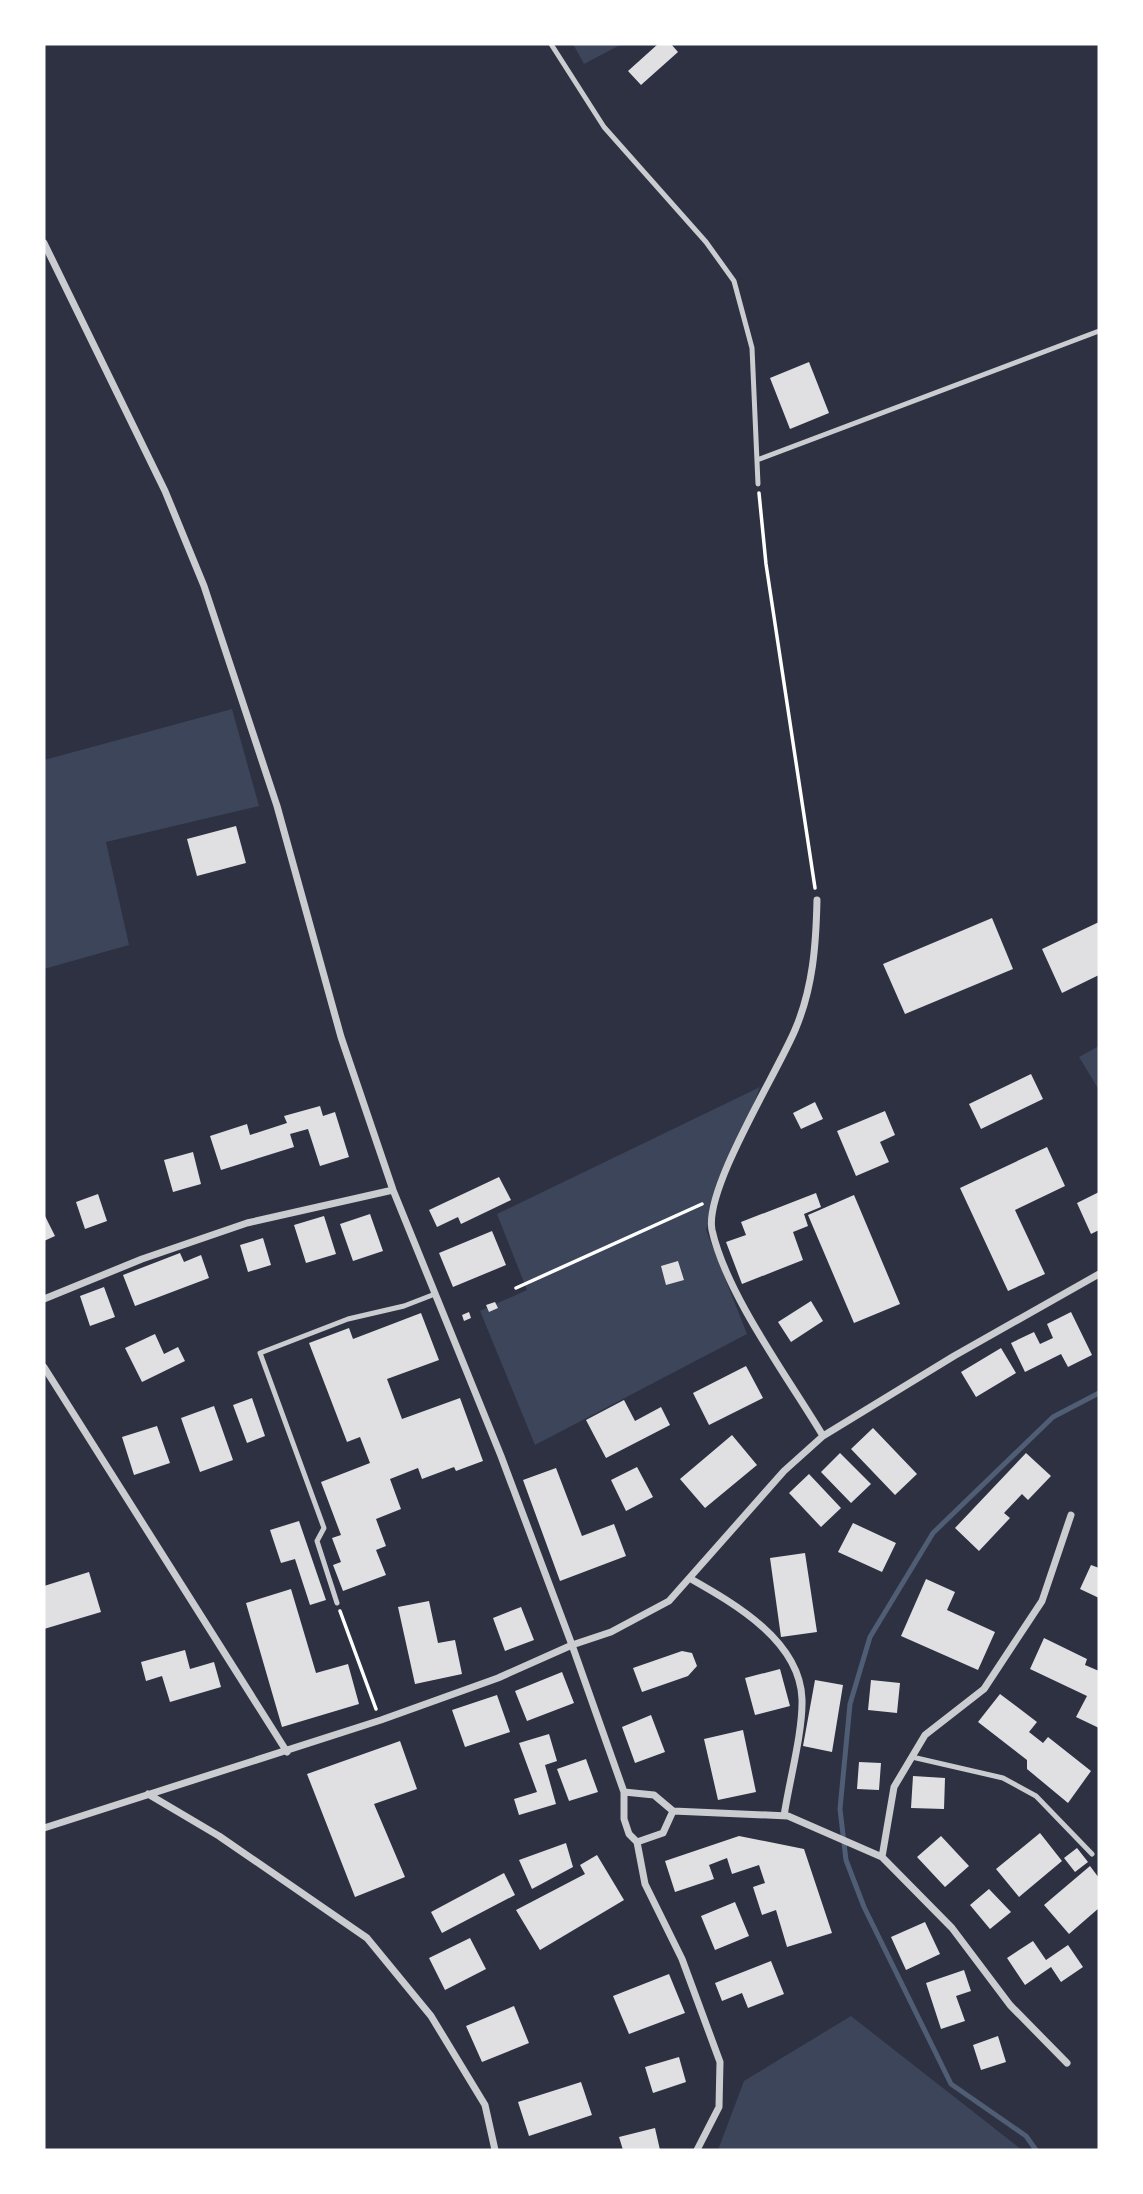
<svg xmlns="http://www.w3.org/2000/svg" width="1143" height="2194" font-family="Merriweather,serif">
<rect width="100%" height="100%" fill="#2d3142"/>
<path fill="#3c4559" d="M573,44H622L584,64Z
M232,709L259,806L106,842L129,945L44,969V760Z
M1099,1046V1090L1079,1057Z
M760,1087L706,1230L747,1334L535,1445L480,1311L527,1290L497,1214Z
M851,2016L1022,2150H718L744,2081Z"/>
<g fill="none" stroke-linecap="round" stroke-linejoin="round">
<path stroke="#4f5d75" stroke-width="5" d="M1036,2150L1026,2136L951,2084L864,1907L846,1860L840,1809L850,1704L870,1637L933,1533L1053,1417L1099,1393"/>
</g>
<path fill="#e0e0e3" d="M658,44H671L678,52L641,85L628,71Z
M809,362L829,413L790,429L770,378Z
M236,826L246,863L197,876L187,839Z
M992,918L1013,969L905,1014L883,964Z
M1099,922V975L1062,993L1042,949Z
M1031,1074L1043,1099L981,1129L969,1104Z
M815,1102L823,1119L801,1129L793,1113Z
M320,1106L323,1116L335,1112L349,1157L320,1166L308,1129L290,1134L294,1147L221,1170L210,1136L247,1124L250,1135L287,1123L284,1116Z
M885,1111L895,1135L880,1142L889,1162L856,1176L837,1131Z
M1047,1147L1065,1186L1015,1210L1045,1274L1008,1291L960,1188Z
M193,1152L201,1184L173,1192L164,1160Z
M499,1177L511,1200L461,1224L458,1217L437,1227L429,1210Z
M1099,1192V1230L1091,1234L1077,1203Z
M816,1193L821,1207L804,1214L808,1226L793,1232L803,1260L742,1284L726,1242L746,1235L741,1222Z
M98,1194L107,1221L85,1229L76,1202Z
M854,1195L900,1304L854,1323L808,1215Z
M44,1214L55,1236L44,1241Z
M370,1214L383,1251L353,1261L340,1224Z
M324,1216L336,1254L306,1263L294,1225Z
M492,1231L506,1265L453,1287L439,1253Z
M263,1238L271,1265L248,1272L240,1245Z
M180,1253L184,1262L201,1255L209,1278L135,1306L123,1275Z
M678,1261L684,1280L666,1285L661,1266Z
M104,1287L115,1317L90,1326L80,1296Z
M811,1301L823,1321L791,1342L778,1322Z
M495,1302L498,1308L489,1312L486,1305Z
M469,1312L471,1318L464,1321L462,1315Z
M1071,1312L1092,1355L1068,1367L1061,1354L1025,1372L1011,1343L1034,1332L1040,1344L1053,1338L1047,1324Z
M421,1313L439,1360L387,1379L402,1419L460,1398L483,1461L456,1471L454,1467L422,1479L418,1468L390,1479L401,1509L376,1519L386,1546L376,1550L386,1575L343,1591L333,1565L341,1562L332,1538L341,1535L321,1482L370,1463L360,1437L347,1442L309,1343L349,1328L353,1339Z
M155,1334L164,1354L178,1347L185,1361L142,1382L125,1348Z
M1001,1348L1016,1373L976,1397L961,1372Z
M746,1366L763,1398L709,1425L693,1393Z
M252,1398L265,1436L247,1443L233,1405Z
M624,1400L635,1421L661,1407L670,1425L606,1458L586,1420Z
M214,1406L233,1460L200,1472L181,1418Z
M157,1426L170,1463L134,1475L122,1437Z
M873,1428L917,1474L895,1495L851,1449Z
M732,1435L757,1465L705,1508L680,1479Z
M840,1453L871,1484L851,1503L821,1472Z
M1026,1453L1051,1476L1028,1500L1022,1494L1004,1513L1010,1518L979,1551L955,1528Z
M637,1467L653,1497L626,1511L611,1480Z
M556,1468L582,1536L614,1524L626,1556L560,1581L523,1480Z
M809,1474L841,1508L821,1527L789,1493Z
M299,1521L326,1600L310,1605L295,1559L281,1563L270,1530Z
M853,1523L896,1543L882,1572L838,1552Z
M805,1553L817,1632L781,1637L770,1558Z
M1091,1565L1099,1568V1598L1080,1589Z
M89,1572L101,1612L44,1629V1586Z
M926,1579L955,1592L947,1610L995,1632L978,1670L901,1636Z
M291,1589L316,1673L348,1664L359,1704L282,1727L246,1603Z
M429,1601L438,1643L455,1640L462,1674L415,1684L398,1607Z
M521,1607L534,1640L505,1651L493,1618Z
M1044,1638L1087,1659L1085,1665L1099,1671V1728L1076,1717L1087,1696L1030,1669Z
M185,1650L190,1669L214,1662L221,1687L170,1702L162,1676L146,1681L141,1662Z
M682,1651L692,1653L697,1666L688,1676L642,1692L633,1668Z
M780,1669L790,1706L755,1715L745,1678Z
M562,1672L574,1703L527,1721L515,1691Z
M815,1680L843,1685L832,1752L803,1746Z
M871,1680L900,1683L897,1713L868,1710Z
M1000,1694L1037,1722L1029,1732L1043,1743L1048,1737L1091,1771L1068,1803L1027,1769V1760L978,1722Z
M497,1695L510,1732L465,1747L452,1710Z
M651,1715L665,1752L635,1763L622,1727Z
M743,1730L756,1792L718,1800L704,1739Z
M549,1734L557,1761L545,1765L556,1804L519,1815L514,1799L537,1792L519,1743Z
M400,1741L417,1789L374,1804L405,1877L355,1897L307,1774Z
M586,1759L598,1792L569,1801L557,1769Z
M859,1762L881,1763L879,1790L857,1789Z
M913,1776L945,1778L944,1809L911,1808Z
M1040,1833L1062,1861L1019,1897L996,1869Z
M739,1836L804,1849L832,1933L787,1947L776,1910L762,1915L753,1887L765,1883L759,1865L732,1874L727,1858L709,1865L714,1879L675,1892L665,1861Z
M941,1836L969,1866L945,1887L917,1857Z
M566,1843L573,1867L532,1889L519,1860Z
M1077,1848L1088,1862L1075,1872L1064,1858Z
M597,1855L624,1900L540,1950L516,1910L585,1874L580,1865Z
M1090,1866L1099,1878V1908L1069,1934L1044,1905Z
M504,1873L515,1895L442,1933L431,1912Z
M989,1889L1011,1912L990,1929L970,1905Z
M735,1902L749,1936L715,1950L701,1916Z
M925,1922L940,1954L906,1970L891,1937Z
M470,1938L486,1969L445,1990L429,1958Z
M1033,1941L1046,1960L1068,1945L1083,1967L1061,1982L1051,1967L1025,1985L1007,1958Z
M771,1961L784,1994L748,2008L742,1993L722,2001L715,1983Z
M964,1970L971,1991L956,1996L965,2021L941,2029L926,1983Z
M669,1974L685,2013L629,2034L613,1996Z
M514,2006L529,2043L482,2062L466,2026Z
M998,2036L1006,2062L981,2070L973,2045Z
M679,2057L686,2082L653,2093L645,2067Z
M581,2082L592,2115L529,2136L518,2102Z
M655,2128L660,2150H623L619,2137Z"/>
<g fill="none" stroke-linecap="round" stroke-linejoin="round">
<path stroke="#fff" stroke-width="3.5" d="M759,493L766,564L815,888
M516,1288L702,1204
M340,1611L376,1709"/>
<path stroke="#caccd0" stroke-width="5" d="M551,44L604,127L706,242L734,281L752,348L758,484
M757,460L1099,331
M337,1603L317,1541L324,1528L260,1353L348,1319L404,1306L435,1294
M912,1757L1003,1778L1036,1796L1092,1854"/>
<path stroke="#caccd0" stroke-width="7" d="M44,243L165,491L204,586L277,806L341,1037L393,1190L501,1456L572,1645L624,1792V1819L629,1834L637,1842L645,1884L682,1959L720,2062L719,2107L697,2150
M817,900C816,945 813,988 795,1030C777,1073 704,1189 712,1230C726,1294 789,1379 823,1436
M44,1299L142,1259L247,1223L393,1190
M44,1367L287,1752
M691,1579C735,1604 800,1641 802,1699C803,1732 789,1782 784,1816
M624,1792L654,1795L673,1811L663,1833L637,1842
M148,1794L219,1836L367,1938L431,2016L485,2105L495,2150
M673,1811L788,1816L882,1857L952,1928L1010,2005L1067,2063
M44,1828L381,1720L498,1678L572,1645L611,1632L669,1601L784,1471L823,1436L954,1356L1099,1274
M882,1857L894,1787L925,1735L984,1689L1042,1601L1071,1515"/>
</g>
<rect width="1143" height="2194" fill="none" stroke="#ffffff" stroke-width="91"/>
</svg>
